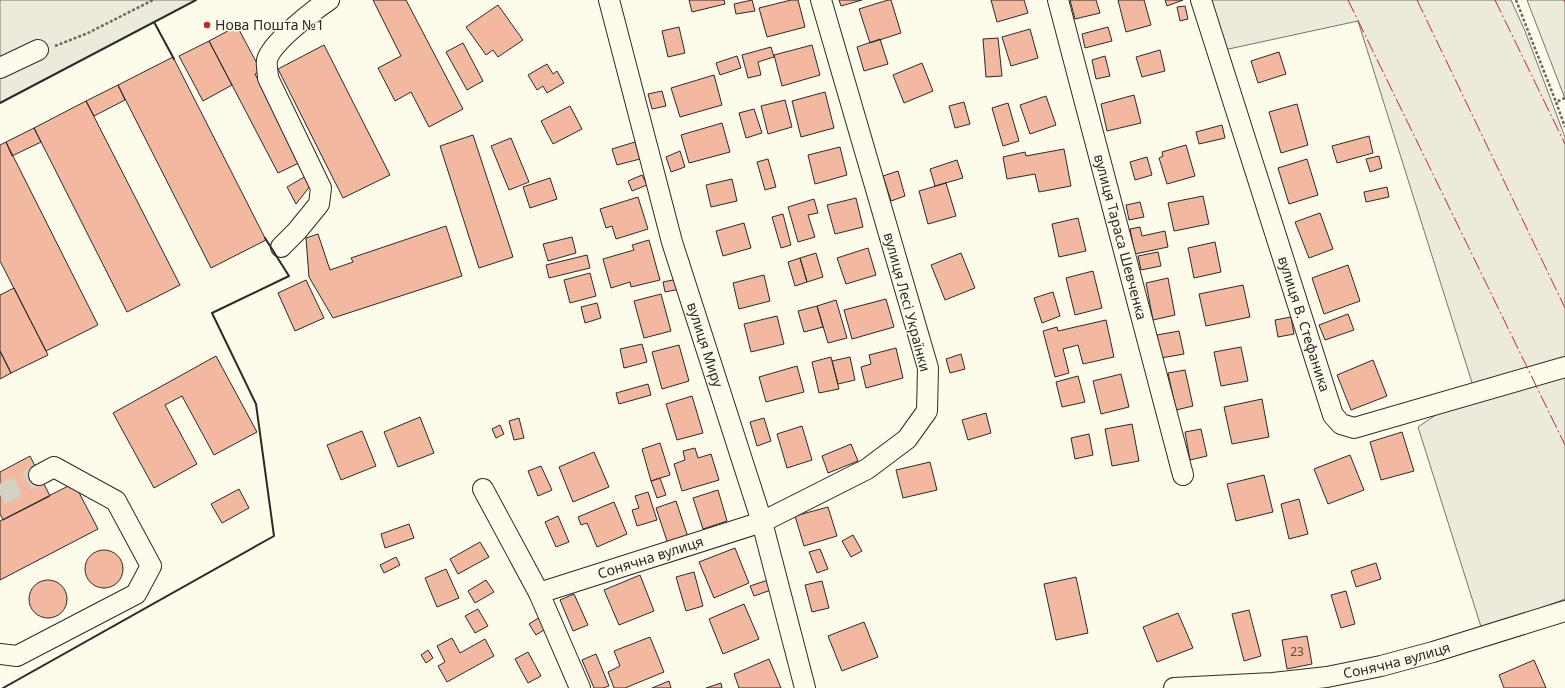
<svg xmlns="http://www.w3.org/2000/svg" width="1565" height="688" font-family="'Noto Sans',sans-serif">
<rect width="100%" height="100%" fill="#fdfbea"/>
<path fill="#ecebdb" stroke="#74746e" d="M0,0H196L0,103Z
M1209,0H1511L1525,31L1565,137V599L1482,630L1418,427L1474,389L1358,21L1224,50Z
M1527,0H1565V100L1564,96Z"/>
<path fill="#f2b8a0" stroke="#2b2b2b" d="M373,0H406L463,109L429,127L411,92L395,101L378,68L401,56Z
M689,0H724L725,4L692,12Z
M752,0L755,11L736,14L734,4Z
M791,0H798L805,27L767,37L759,8Z
M839,0H862L841,6Z
M888,0H891L901,33L870,43L859,9Z
M991,0H1024L1028,13L997,22Z
M1070,0H1096L1100,13L1075,19Z
M1118,0H1144L1151,25L1126,32Z
M1165,0H1183L1167,6Z
M498,5L523,40L498,57L493,50L486,55L466,27Z
M1185,6L1188,19L1180,21L1177,7Z
M237,26L261,71L255,74L301,162L278,173L209,41Z
M679,27L685,53L668,57L662,31Z
M1108,27L1112,41L1085,48L1082,34Z
M1030,29L1038,58L1011,66L1002,37Z
M998,38L1002,76L986,77L983,39Z
M880,39L888,64L864,71L857,47Z
M209,41L232,85L203,101L179,56Z
M463,43L483,81L467,90L446,52Z
M324,45L390,175L343,198L278,69Z
M812,45L820,75L782,86L774,55Z
M771,47L774,57L758,62L761,75L748,78L742,55Z
M1160,50L1165,71L1142,77L1136,57Z
M1279,52L1286,74L1258,83L1251,61Z
M737,56L741,68L720,75L716,63Z
M1105,56L1110,76L1096,79L1092,60Z
M173,57L266,240L211,268L118,85Z
M922,63L933,91L904,103L893,75Z
M547,64L553,74L557,71L564,83L547,93L543,86L537,90L528,75Z
M714,75L722,105L680,117L671,88Z
M118,85L125,100L94,116L86,101Z
M662,91L666,106L652,109L648,94Z
M825,92L834,128L801,137L792,101Z
M1134,95L1141,123L1107,131L1101,104Z
M1046,96L1056,125L1030,134L1020,105Z
M785,100L792,127L768,134L761,106Z
M86,101L180,285L127,312L34,128Z
M964,102L970,124L955,128L949,106Z
M1008,103L1019,141L1003,146L992,108Z
M1297,104L1308,145L1281,153L1269,112Z
M570,106L582,129L553,144L541,121Z
M754,109L762,133L746,138L739,113Z
M722,123L730,152L689,163L681,135Z
M1222,125L1225,138L1199,144L1196,132Z
M34,128L41,142L12,156L6,142Z
M473,135L513,257L479,268L440,146Z
M1369,136L1373,153L1337,163L1332,146Z
M511,138L529,182L509,190L491,146Z
M6,142L98,325L46,351L0,261V145Z
M635,142L640,159L617,165L612,149Z
M1186,145L1195,176L1167,184L1159,158L1163,156L1162,152Z
M840,147L847,175L815,184L808,155Z
M1064,149L1071,186L1039,192L1035,174L1007,179L1003,157L1025,152L1026,156Z
M680,151L685,167L671,172L666,157Z
M1379,156L1382,168L1370,172L1366,159Z
M1147,157L1152,175L1135,180L1130,162Z
M768,159L776,187L765,190L757,162Z
M1307,159L1318,195L1289,204L1278,168Z
M957,160L963,178L935,186L930,169Z
M898,171L905,196L891,201L883,176Z
M642,175L647,185L632,191L628,181Z
M306,176L311,185L296,204L287,187Z
M550,178L557,199L530,208L523,187Z
M732,179L737,201L711,207L706,185Z
M946,183L956,216L928,224L919,191Z
M1387,187L1389,197L1366,202L1364,192Z
M1203,196L1209,224L1174,231L1168,203Z
M638,197L648,229L616,239L612,226L606,228L600,209Z
M856,198L863,227L835,234L827,205Z
M814,199L818,213L808,215L815,237L798,242L788,207Z
M1140,202L1144,217L1129,220L1126,205Z
M1320,213L1333,249L1309,258L1295,222Z
M783,214L791,245L781,248L772,217Z
M1078,218L1086,251L1059,257L1052,224Z
M744,223L751,248L723,256L716,231Z
M446,226L462,276L333,318L309,277L306,238L318,234L330,270L353,262L351,258Z
M1140,227L1142,236L1165,231L1168,247L1135,254L1130,229Z
M572,237L576,253L548,261L543,244Z
M649,240L660,280L631,287L630,282L611,288L603,259L634,250L632,245Z
M1215,242L1221,272L1194,278L1188,248Z
M868,248L876,275L846,284L837,258Z
M1158,252L1161,266L1141,270L1138,256Z
M816,253L823,277L807,282L800,258Z
M961,253L975,288L945,300L931,265Z
M587,255L590,268L549,278L546,265Z
M800,258L807,282L795,286L788,262Z
M1348,265L1360,301L1324,314L1312,278Z
M1093,271L1102,308L1075,315L1066,278Z
M590,273L596,296L570,303L564,280Z
M764,275L770,301L739,309L733,283Z
M1168,278L1175,315L1153,320L1146,283Z
M678,279L680,289L665,292L663,282Z
M306,280L324,318L295,331L278,293Z
M1243,285L1250,317L1206,326L1199,294Z
M14,288L48,355L11,373L0,351V295Z
M1053,292L1060,316L1042,323L1034,298Z
M661,294L671,331L644,338L634,301Z
M886,299L894,327L852,339L844,310Z
M836,300L847,338L828,343L817,306Z
M597,303L601,318L585,323L581,307Z
M817,306L823,327L804,332L798,311Z
M1348,314L1354,330L1325,340L1319,325Z
M777,316L784,344L751,352L744,324Z
M1291,317L1294,334L1278,337L1275,320Z
M1106,320L1114,357L1083,364L1078,345L1063,349L1069,373L1055,377L1043,331L1057,327L1058,331Z
M1179,331L1184,354L1161,358L1157,335Z
M642,344L647,362L624,368L620,349Z
M679,345L689,381L662,389L652,352Z
M1241,347L1248,381L1221,386L1214,352Z
M896,348L903,378L866,388L861,367L871,364L869,355Z
M0,351L11,373L0,379Z
M961,354L965,369L950,373L946,359Z
M216,356L257,432L214,455L182,396L165,405L197,464L154,488L113,413Z
M831,357L839,389L819,393L812,362Z
M850,357L855,380L838,384L832,361Z
M1373,360L1387,396L1351,410L1337,375Z
M797,366L804,392L766,402L759,377Z
M1185,370L1193,406L1176,410L1168,373Z
M1121,374L1129,407L1101,414L1093,381Z
M1078,376L1085,402L1062,407L1056,382Z
M648,384L651,395L619,404L616,393Z
M692,396L703,433L677,440L666,404Z
M1262,399L1269,437L1232,444L1224,407Z
M986,413L991,433L968,440L962,420Z
M420,417L434,453L398,467L384,432Z
M519,418L524,438L514,440L509,421Z
M764,418L771,441L757,446L750,422Z
M1132,424L1139,461L1112,466L1105,429Z
M500,425L504,434L496,438L492,429Z
M802,426L812,460L787,468L777,434Z
M1201,429L1207,456L1190,460L1185,432Z
M362,431L376,466L341,480L327,445Z
M1402,432L1414,471L1381,480L1370,442Z
M1089,434L1093,455L1075,459L1071,438Z
M660,443L670,475L651,481L642,449Z
M851,444L858,461L828,473L822,456Z
M695,448L698,458L711,454L719,480L682,491L674,464L685,460L683,451Z
M594,452L609,487L573,502L559,467Z
M1350,455L1364,490L1328,504L1314,469Z
M30,456L50,496L3,520L0,514V472Z
M930,462L937,490L903,498L896,470Z
M541,466L552,490L538,496L528,471Z
M1264,475L1273,512L1236,521L1227,484Z
M660,478L666,495L657,498L651,481Z
M74,483L98,529L0,580V521Z
M239,489L249,508L222,523L211,504Z
M718,490L727,521L703,529L693,498Z
M648,492L657,520L637,526L632,510L639,508L635,496Z
M1299,499L1308,534L1289,539L1281,504Z
M676,501L688,537L668,544L656,508Z
M614,502L627,534L597,547L587,523L581,525L578,517Z
M828,507L837,536L804,546L795,516Z
M558,516L569,542L556,547L545,522Z
M409,524L414,538L385,548L381,534Z
M853,535L862,551L851,557L842,541Z
M480,542L489,557L458,574L450,559Z
M735,548L749,583L714,598L699,562Z
M820,549L828,569L817,573L809,552Z
M85 569a19 19 0 1 1 38 0a19 19 0 1 1-38 0Z
M396,557L400,565L384,573L380,565Z
M1376,563L1381,579L1356,587L1351,571Z
M446,569L459,598L437,607L425,578Z
M694,572L703,606L686,611L676,577Z
M640,575L654,611L619,625L604,590Z
M1076,577L1088,633L1056,640L1044,584Z
M486,580L494,592L475,603L468,591Z
M768,580L771,590L754,596L750,586Z
M29 599a19 19 0 1 1 38 0a19 19 0 1 1-38 0Z
M822,581L829,608L812,612L805,585Z
M1346,591L1355,624L1341,628L1331,595Z
M574,594L588,625L573,631L560,600Z
M744,604L759,639L723,654L709,619Z
M478,609L488,626L475,633L465,616Z
M1249,610L1261,656L1244,661L1232,614Z
M1178,613L1193,648L1157,662L1143,627Z
M540,617L547,628L536,635L529,624Z
M864,622L878,657L842,671L828,636Z
M1307,636L1312,664L1287,669L1282,640Z
M650,637L664,672L625,688H614L608,672L620,666L614,651Z
M452,638L460,653L485,639L494,656L447,682L438,666L445,662L437,646Z
M428,650L433,658L426,663L421,655Z
M528,652L541,676L528,683L515,659Z
M596,654L609,686L603,688H594L582,660Z
M769,659L781,688H739L734,674Z
M1534,660L1546,688H1504L1499,675Z
M669,681L671,688H652Z
M721,683L722,688H706Z"/>
<g fill="none" stroke-linecap="round" stroke-linejoin="round">
<path stroke="#d3d1c4" stroke-width="20" stroke-dasharray="20 10" stroke-linecap="butt" d="M0,495L39,475"/>
<defs>
<g id="minor">
<path id="s1" d="M609,0L672,242L762,522L805,688"/>
<path id="s2" d="M1058,0L1183,475"/>
<path id="s3" d="M1201,0L1333,415L1341,424L1354,428L1565,367"/>
<path d="M0,68L38,50"/>
<path d="M281,247L297,231L319,204L321,188L268,78C268,73 266,65 267,60C271,43 314,10 329,0"/>
<path d="M483,489L539,593L580,688"/>
<path id="s4" d="M539,593L762,522L867,469L907,439L927,411L928,368L821,0"/>
<path d="M0,654L17,656L136,594L151,566L116,501L54,467L39,475"/>
<path id="s5" d="M1174,688L1273,683L1327,677L1381,666L1433,652L1565,611"/>
</g>
</defs>
<use href="#minor" stroke="#2b2b2b" stroke-width="22"/>
<path stroke="#6a6964" stroke-width="2.5" stroke-dasharray="3 2" stroke-linecap="butt" d="M1516,0L1556,102
M55,46L88,33L153,0
M1565,98L1556,102L1565,127"/>
<use href="#minor" stroke="#fdfbea" stroke-width="20"/>
<path stroke="#2b2b2b" stroke-width="2" d="M154,22L174,59
M0,103L196,0
M3,688L274,536L256,404L212,313L289,276L265,238"/>
<path stroke="#c62828" stroke-width="1" stroke-dasharray="14 3 2 3" stroke-linecap="butt" d="M1348,0L1565,445
M1417,0L1565,308
M1495,0L1565,144
M1564,0L1565,2"/>
</g>
<circle fill="#c62828" stroke="#fdfbea" stroke-width="1.5" cx="207" cy="25" r="4"/>
<g text-anchor="middle" stroke-width="3" stroke-linejoin="round" paint-order="stroke">
<g font-size="12" fill="#5d4e48">
<text x="1297" y="656">23</text>
</g>
<g font-size="14" fill="#2b2b2b" stroke="#fdfbea" text-anchor="start">
<text x="215" y="30">Нова Пошта №1</text>
</g>
<g font-size="14" fill="#2b2b2b" stroke="#fdfbea">
<text dy="5" stroke="none"><textPath href="#s2" startOffset="245">вулиця Тараса Шевченка</textPath></text>
<text transform="translate(907 302) rotate(75)" y="5">вулиця Лесі Українки</text>
<text dy="5" stroke="none"><textPath href="#s3" startOffset="340">вулиця В. Стефаника</textPath></text>
<text dy="5" stroke="none"><textPath href="#s1" startOffset="358">вулиця Миру</textPath></text>
<text dy="5" stroke="none"><textPath href="#s4" startOffset="117">Сонячна вулиця</textPath></text>
<text dy="5" stroke="none"><textPath href="#s5" startOffset="225">Сонячна вулиця</textPath></text>
</g>
</g>
</svg>
